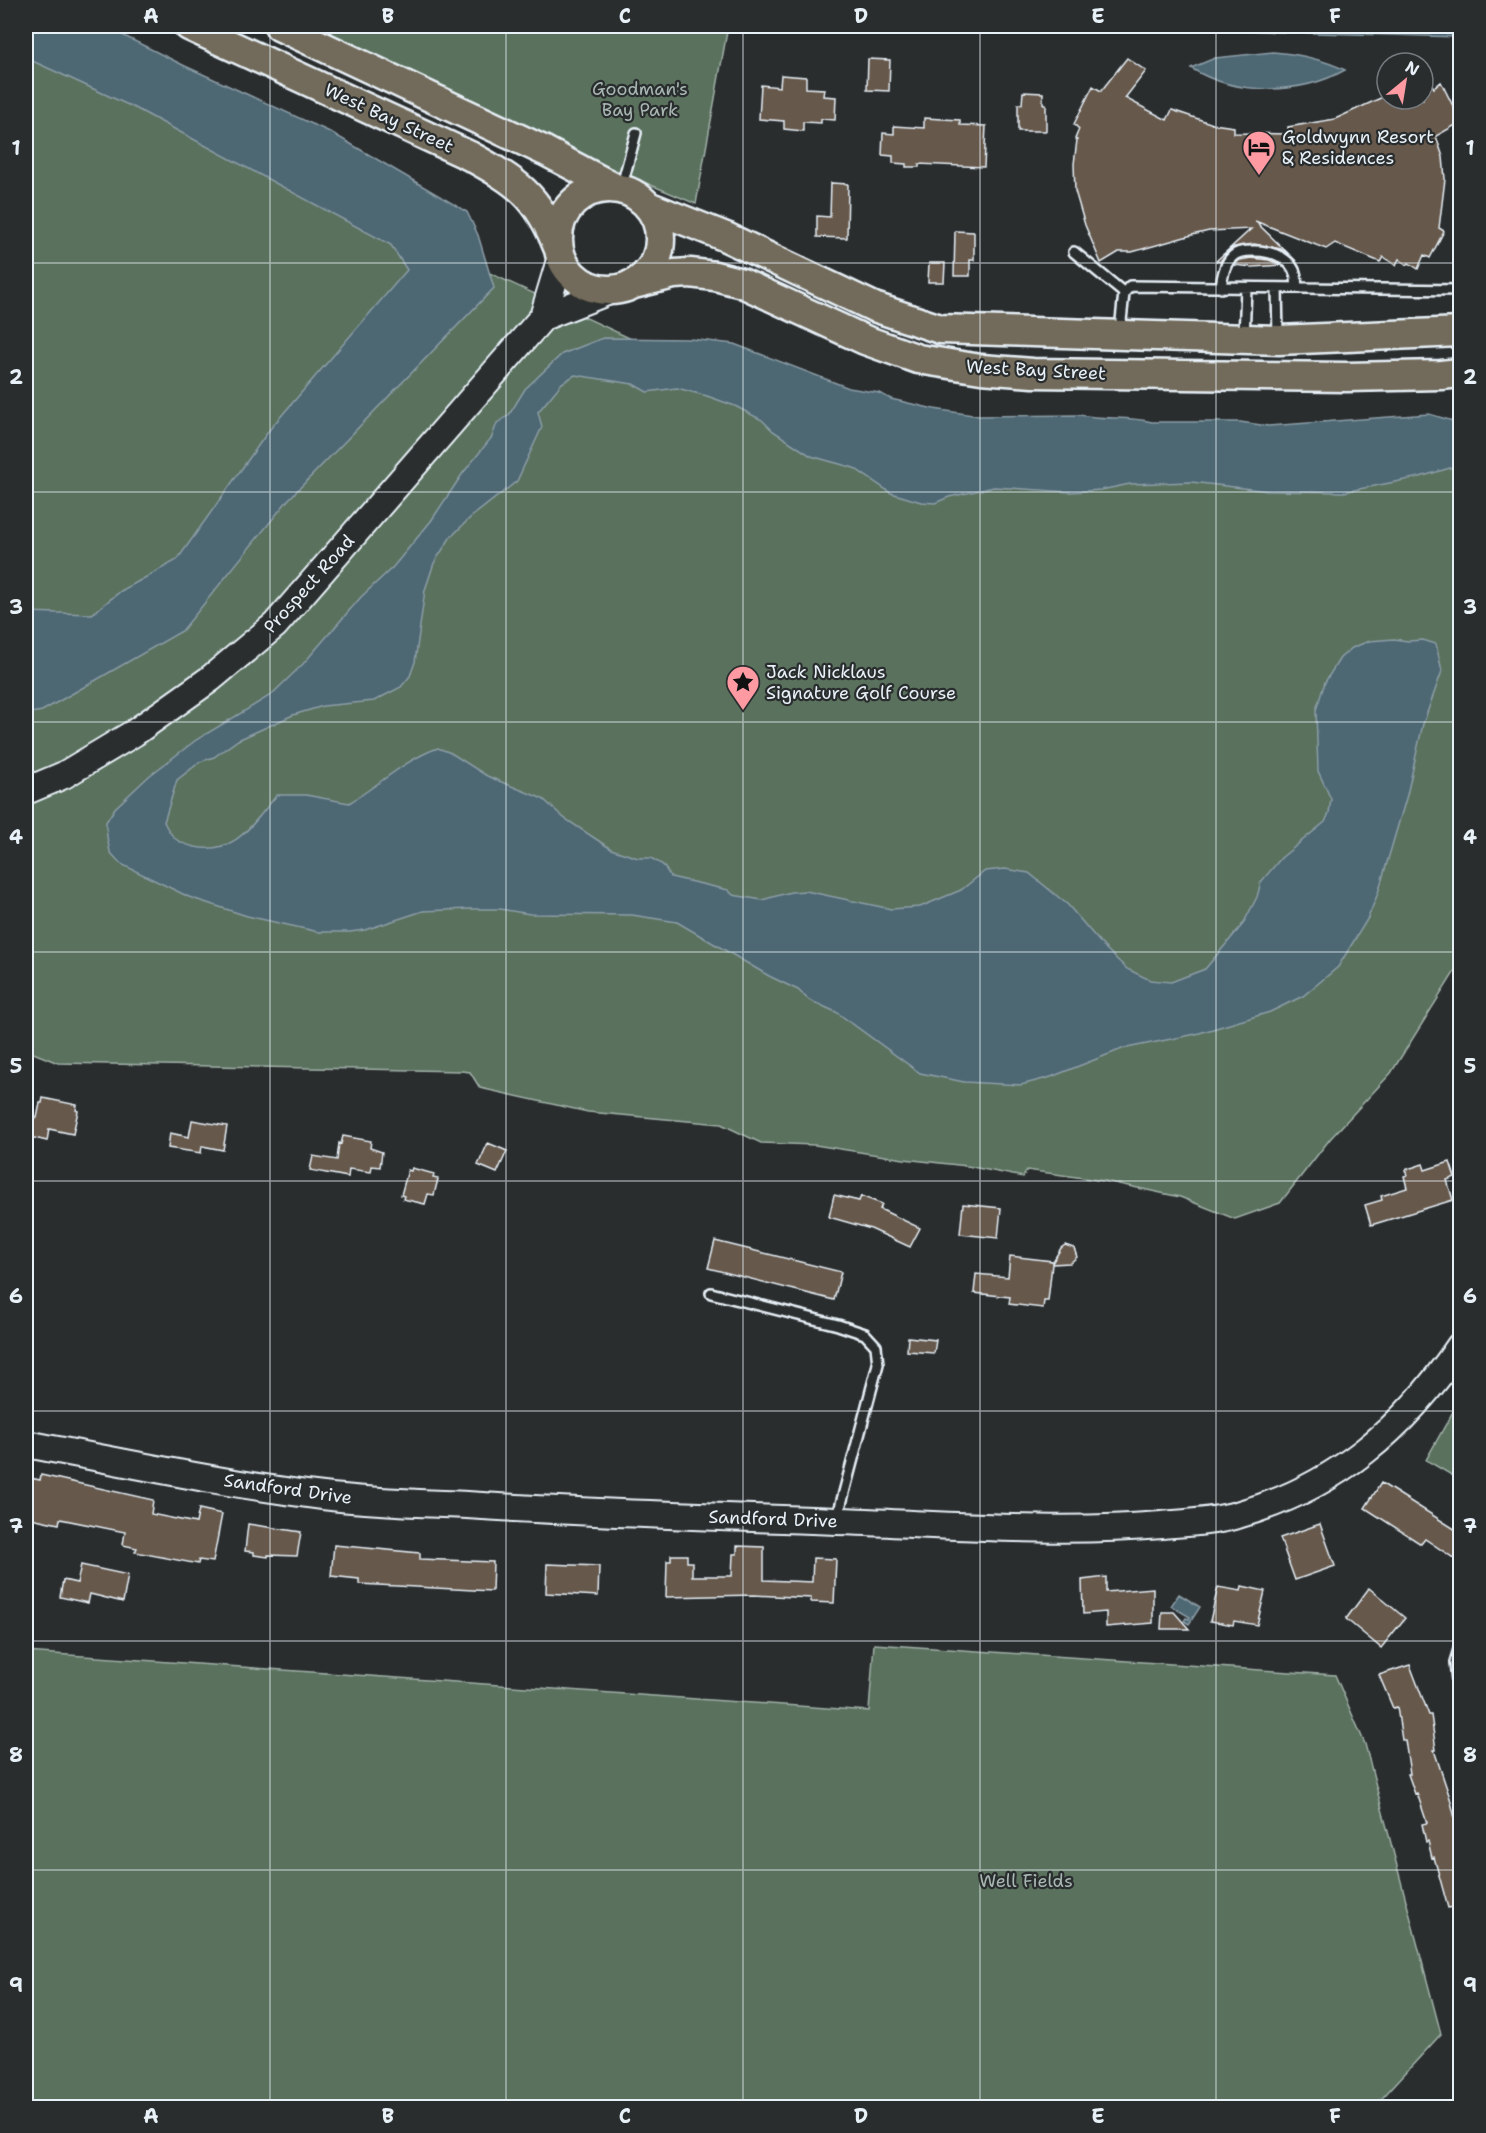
<svg xmlns="http://www.w3.org/2000/svg" width="1486" height="2133" font-family="'Shantell Sans',sans-serif">
<rect width="100%" height="100%" fill="#2a2d2e"/>
<filter id="ink" filterUnits="userSpaceOnUse"><feTurbulence type="fractalNoise" baseFrequency=".0167" numOctaves="2"/><feDisplacementMap in="SourceGraphic" scale="12" xChannelSelector="R" yChannelSelector="G"/><feConvolveMatrix kernelMatrix="1 2 1 2 8 2 1 2 1" color-interpolation-filters="sRGB"/></filter>
<g filter="url(#ink)">
<path fill="#5a715d" stroke="#a1b1aa" stroke-width="1.5" d="M26,26L466,262L741,390L862,433L1460,437V960L1457,968L1391,1073L1330,1139L1280,1203L1235,1219L1180,1197L1105,1181L1027,1170L1023,1177L967,1166L904,1159L815,1145L761,1143L721,1124L588,1112L480,1088L470,1072L461,1071L58,1063L26,1050Z
M312,26H728L696,204L606,166Z
M1460,1399V1480L1426,1460Z
M874,1644L1335,1675L1365,1744L1441,2034L1374,2107H26V1652L869,1711Z"/>
<path fill="#4e6773" stroke="#8c9ea8" stroke-width="1.5" d="M26,26H104L185,66L332,133L467,212L478,235L494,288L288,500L182,631L42,711L26,714V612L92,614L121,591L177,560L270,429L407,270L391,245L137,109L26,58Z
M1180,26H1460V37L1279,32Z
M1273,52C1298,54 1322,59 1345,70C1300,95 1235,96 1191,68L1215,58Z
M603,338L690,339L734,344L849,388L879,393L891,399L934,409L979,416L1080,415C1104,420 1129,416 1152,422H1240L1268,426L1429,414L1460,423V465L1420,477L1344,492L1268,491L1191,482L1130,484L1101,490L1070,492L994,487L949,497L935,503L921,502L891,493L854,468L811,456L773,431L762,420L735,406L707,396L677,388L647,392L633,384L575,375L562,383L538,412L542,427L517,481L470,518L450,538L434,563L425,590L415,662L410,676L401,687L374,701L323,706L293,715L238,740L214,757L200,762L177,780L164,822C172,838 177,843 195,847C236,855 253,823 277,795H306L349,803C379,785 404,760 438,748L451,753L487,776L543,799L564,818L611,849L638,858H651L663,865L671,877L728,890L733,895L762,900L791,892L806,891L891,909L920,907L961,890L985,871L1005,869L1029,873L1068,905L1104,947L1127,969L1150,980L1171,982L1205,969L1243,924L1257,897L1261,882L1281,858L1325,822L1329,813L1331,799L1318,771L1316,710L1325,682L1340,658L1352,648L1369,641L1394,639L1408,641L1423,640L1436,644L1442,671L1423,724L1407,795L1378,893L1368,918L1338,967L1303,996L1270,1012L1196,1034L1122,1049L1051,1077L1021,1085L964,1082L920,1073L836,1012L809,1000L798,990L769,976L677,922L632,915L530,914L500,909H470L423,911L365,930L350,932H319L247,916L189,897L121,864L110,852L107,837L106,822L115,808L149,776L196,740L271,695L303,664L361,597L393,567L431,521L463,473L492,437L497,423L509,415L525,389L562,354Z
M1179,1594L1200,1607L1189,1624L1184,1621L1186,1618L1189,1619L1190,1617L1171,1606Z"/>
<path fill="#66584c" stroke="#e8f1f8" stroke-width="1.5" d="M1127,58L1146,71L1125,98L1167,120L1172,110L1213,124L1234,127V133L1288,134V127L1335,119L1385,96L1387,99H1423V71L1434,88L1441,82L1461,122L1436,136L1443,157L1445,179L1439,228L1444,231L1430,258L1424,255L1418,269L1409,263L1407,265L1399,259L1396,265L1383,257L1380,262L1335,243L1326,249L1255,221L1296,261L1281,249L1254,244L1234,247L1227,252L1220,262L1216,261L1251,229L1209,231L1192,235L1132,252H1119L1101,263L1085,225L1075,191L1074,164L1077,140L1075,139L1079,129L1074,124L1093,86L1101,91Z
M868,59L890,60L889,91L867,90Z
M781,75L806,77V88L824,89L823,96L836,97L835,120L821,119V123L803,122V131L784,129V121L759,119L761,85L780,87Z
M1023,92L1043,93V104H1046V131H1018V104H1022Z
M924,118L960,120V125L986,126L984,167L919,164V167H906V164L893,163V156L882,155L883,133L894,134V126L924,128Z
M831,183L848,184L847,238L817,237V216L830,217Z
M955,231L974,232V260H970V276H954Z
M1251,258L1269,260L1281,265L1252,267L1234,265L1240,260Z
M929,263H945L944,282H928Z
M43,1098L77,1105L76,1110L78,1111L73,1134L49,1129L47,1141L26,1136V1116L37,1118L40,1103H42Z
M192,1120L227,1126L223,1150L202,1146L201,1153L168,1148L170,1133L189,1137Z
M343,1136L371,1141L370,1148L382,1152L380,1167L372,1166L371,1172L349,1169L348,1177L310,1170L313,1156L337,1160L339,1143L341,1144Z
M488,1143L507,1151L497,1173L478,1165Z
M1450,1162L1455,1177L1447,1180L1453,1200L1371,1225L1365,1205L1382,1200L1381,1196L1407,1188L1404,1176L1407,1175L1405,1170L1423,1164L1425,1170Z
M412,1168L434,1174L433,1178L438,1179L434,1195L428,1194L425,1204L403,1199L404,1196L401,1195L408,1170L411,1171Z
M834,1195L859,1201L861,1196L882,1204L880,1209L920,1228L910,1247L871,1229L829,1217Z
M963,1204L1001,1208L998,1238L960,1234Z
M715,1241L841,1272L834,1300L708,1268Z
M1065,1245L1074,1248L1077,1257L1070,1263L1052,1264L1048,1301H1044L1043,1308L1009,1304L1010,1297L974,1293L976,1274L1008,1277L1010,1256L1052,1261V1263L1061,1248Z
M908,1337L936,1340L934,1353L907,1351Z
M41,1475L153,1500L151,1514L196,1523L199,1509L222,1514L213,1562L199,1560L198,1564L135,1552L137,1548L123,1545L125,1532L60,1519L59,1524L31,1518L32,1513L26,1512V1499L30,1478L40,1480Z
M1381,1483L1461,1533V1563L1425,1539L1421,1544L1365,1508Z
M248,1524L301,1532L297,1556L268,1555V1557L254,1555V1552L245,1551Z
M1320,1524L1335,1566L1295,1580L1280,1538Z
M334,1545L420,1553V1559L493,1562L492,1591L359,1584V1579L331,1576Z
M737,1546L764,1547V1580L812,1582L813,1558L836,1559L834,1603L811,1602V1598L754,1595L666,1597L667,1561H671V1555H687V1562H692V1576H732L733,1554H737Z
M547,1564L599,1566L598,1596L546,1593Z
M81,1565L128,1575L123,1602L90,1594L88,1603L60,1597L63,1580L77,1583Z
M1106,1577V1592L1153,1588V1623L1106,1627V1612L1083,1614L1082,1580Z
M1242,1586L1265,1591L1257,1625L1234,1621L1233,1625L1210,1621L1218,1587L1241,1591Z
M1369,1588L1405,1618L1381,1648L1346,1619Z
M1162,1612H1174L1189,1629H1161Z
M1410,1665L1429,1715H1431L1436,1750H1434L1450,1798L1461,1842V1906L1448,1908L1434,1857L1432,1858L1428,1841L1426,1842L1422,1824L1427,1823L1417,1793L1415,1794L1408,1774H1410L1405,1740H1402L1397,1707L1393,1708L1379,1675Z"/>
<g fill="none" stroke-linecap="round" stroke-linejoin="round">
<defs>
<path id="lane" d="M621,189L636,133
M1074,252L1124,293
M1221,288C1222,278 1224,264 1232,257C1237,251 1247,251 1254,251C1277,251 1300,262 1296,288
M1277,288L1278,336
M1120,330L1124,293L1130,286L1460,290
M1244,337L1246,288
M711,1293L838,1325L865,1334L876,1346L878,1364L837,1519
M1460,1646L1455,1662L1460,1708"/>
<path id="secondary" d="M543,317L612,290
M26,791L64,775L134,733L210,679L275,625L543,317L561,257
M26,1444C124,1462 223,1484 323,1496C371,1502 419,1503 467,1505C600,1514 734,1517 867,1522C965,1526 1064,1533 1162,1525C1186,1523 1213,1522 1237,1515C1335,1488 1404,1429 1460,1346"/>
<path id="primary" d="M189,26L470,156C517,182 538,195 558,247
M279,26L545,151L613,187
M558 239a51 51 0 1 1 102 0a51 51 0 1 1-102 0Z
M648,206L726,237L874,307L940,329L1279,340L1460,332
M630,285L674,274L690,273L715,276L742,283L865,340L918,359L981,369L1033,373L1347,377L1441,375L1460,373"/>
</defs>
<use href="#lane" stroke="#e8f1f8" stroke-width="14"/>
<use href="#secondary" stroke="#e8f1f8" stroke-width="30"/>
<use href="#primary" stroke="#e8f1f8" stroke-width="33"/>
<use href="#lane" stroke="#2a2d2e" stroke-width="9"/>
<use href="#secondary" stroke="#2a2d2e" stroke-width="26"/>
<use href="#primary" stroke="#726b5a" stroke-width="28"/>
</g>
</g>
<path fill="none" stroke="#e8f1f8" stroke-width="1.5" stroke-opacity="0.55" d="M270,26V2108M506,26V2108M743,26V2108M980,26V2108M1216,26V2108M26,263H1460M26,492H1460M26,722H1460M26,952H1460M26,1181H1460M26,1411H1460M26,1641H1460M26,1870H1460"/>
<defs>
<symbol id="hotel-pin" viewBox="-11 -11 22 30"><path d="M0 17L-7.5 6A9.5 9.5 0 1 1 7.5 6Z" fill="#ff9aa2" stroke="#2a2d2e"/><path d="M-6-4.5h1.5V1H6V5H4.5V3h-9V5H-6ZM-4 0a1.8 1.8 0 1 1 3.6 0ZM.5 0V-2.5h3Q6-2.5 6 0Z" fill="#111"/></symbol>
<symbol id="sight-pin" viewBox="-11 -11 22 30"><path d="M0 17L-7.5 6A9.5 9.5 0 1 1 7.5 6Z" fill="#ff9aa2" stroke="#2a2d2e"/><path d="M0-6L1.8-2.2L6-1.7L2.9 1.2L3.7 5.4L0 3.3L-3.7 5.4L-2.9 1.2L-6-1.7L-1.8-2.2Z" fill="#111"/></symbol>
</defs>
<g fill-rule="evenodd">
<use href="#hotel-pin" x="1240" y="128" width="38" height="52"/>
<use href="#sight-pin" x="724" y="663" width="38" height="52"/>
</g>
<g text-anchor="middle" stroke-width="4.5" stroke-linejoin="round" paint-order="stroke">
<g font-size="18" fill="#a8b7b2" stroke="#2a2d2e">
<text x="640" y="95">Goodman's<tspan x="640" dy="21">Bay Park</tspan></text>
<text x="1026" y="1887">Well Fields</text>
</g>
<g font-size="18" fill="#e8f1f8" stroke="#2a2d2e">
<text transform="translate(389 118) rotate(25)" y="6">West Bay Street</text>
<text transform="translate(1036 370) rotate(3)" y="6">West Bay Street</text>
<text transform="translate(309 584) rotate(-48)" y="6">Prospect Road</text>
<text transform="translate(288 1489) rotate(8)" y="6">Sandford Drive</text>
<text transform="translate(773 1519) rotate(2)" y="6">Sandford Drive</text>
</g>
<g font-size="18" fill="#e8f1f8" stroke="#2a2d2e" text-anchor="start">
<text x="1282" y="143">Goldwynn Resort<tspan x="1282" dy="21">&amp; Residences</tspan></text>
<text x="766" y="678">Jack Nicklaus<tspan x="766" dy="21">Signature Golf Course</tspan></text>
</g>
</g>
<rect width="1486" height="2133" fill="none" stroke="#2a2d2e" stroke-width="66"/>
<g transform="translate(1405 81) rotate(30)"><circle r="28" fill="#2a2d2e" stroke="#767b7f" stroke-width="1.5"/>
<path d="M0-4.5L10 22L0 15L-10 22Z" fill="#ff9aa2"/>
<text y="-9" font-size="16" font-weight="bold" text-anchor="middle" fill="#e8f1f8">N</text>
</g>
<rect x="33" y="33" width="1420" height="2067" fill="none" stroke="#e8f1f8" stroke-width="2"/>
<g font-size="20" text-anchor="middle" font-weight="bold" fill="#e8f1f8">
<text x="151" y="23">A</text>
<text x="388" y="23">B</text>
<text x="625" y="23">C</text>
<text x="861" y="23">D</text>
<text x="1098" y="23">E</text>
<text x="1335" y="23">F</text>
<text x="16" y="155">1</text>
<text x="1470" y="155">1</text>
<text x="16" y="384">2</text>
<text x="1470" y="384">2</text>
<text x="16" y="614">3</text>
<text x="1470" y="614">3</text>
<text x="16" y="844">4</text>
<text x="1470" y="844">4</text>
<text x="16" y="1073">5</text>
<text x="1470" y="1073">5</text>
<text x="16" y="1303">6</text>
<text x="1470" y="1303">6</text>
<text x="16" y="1533">7</text>
<text x="1470" y="1533">7</text>
<text x="16" y="1762">8</text>
<text x="1470" y="1762">8</text>
<text x="16" y="1992">9</text>
<text x="1470" y="1992">9</text>
<text x="151" y="2123">A</text>
<text x="388" y="2123">B</text>
<text x="625" y="2123">C</text>
<text x="861" y="2123">D</text>
<text x="1098" y="2123">E</text>
<text x="1335" y="2123">F</text>
</g>
</svg>
